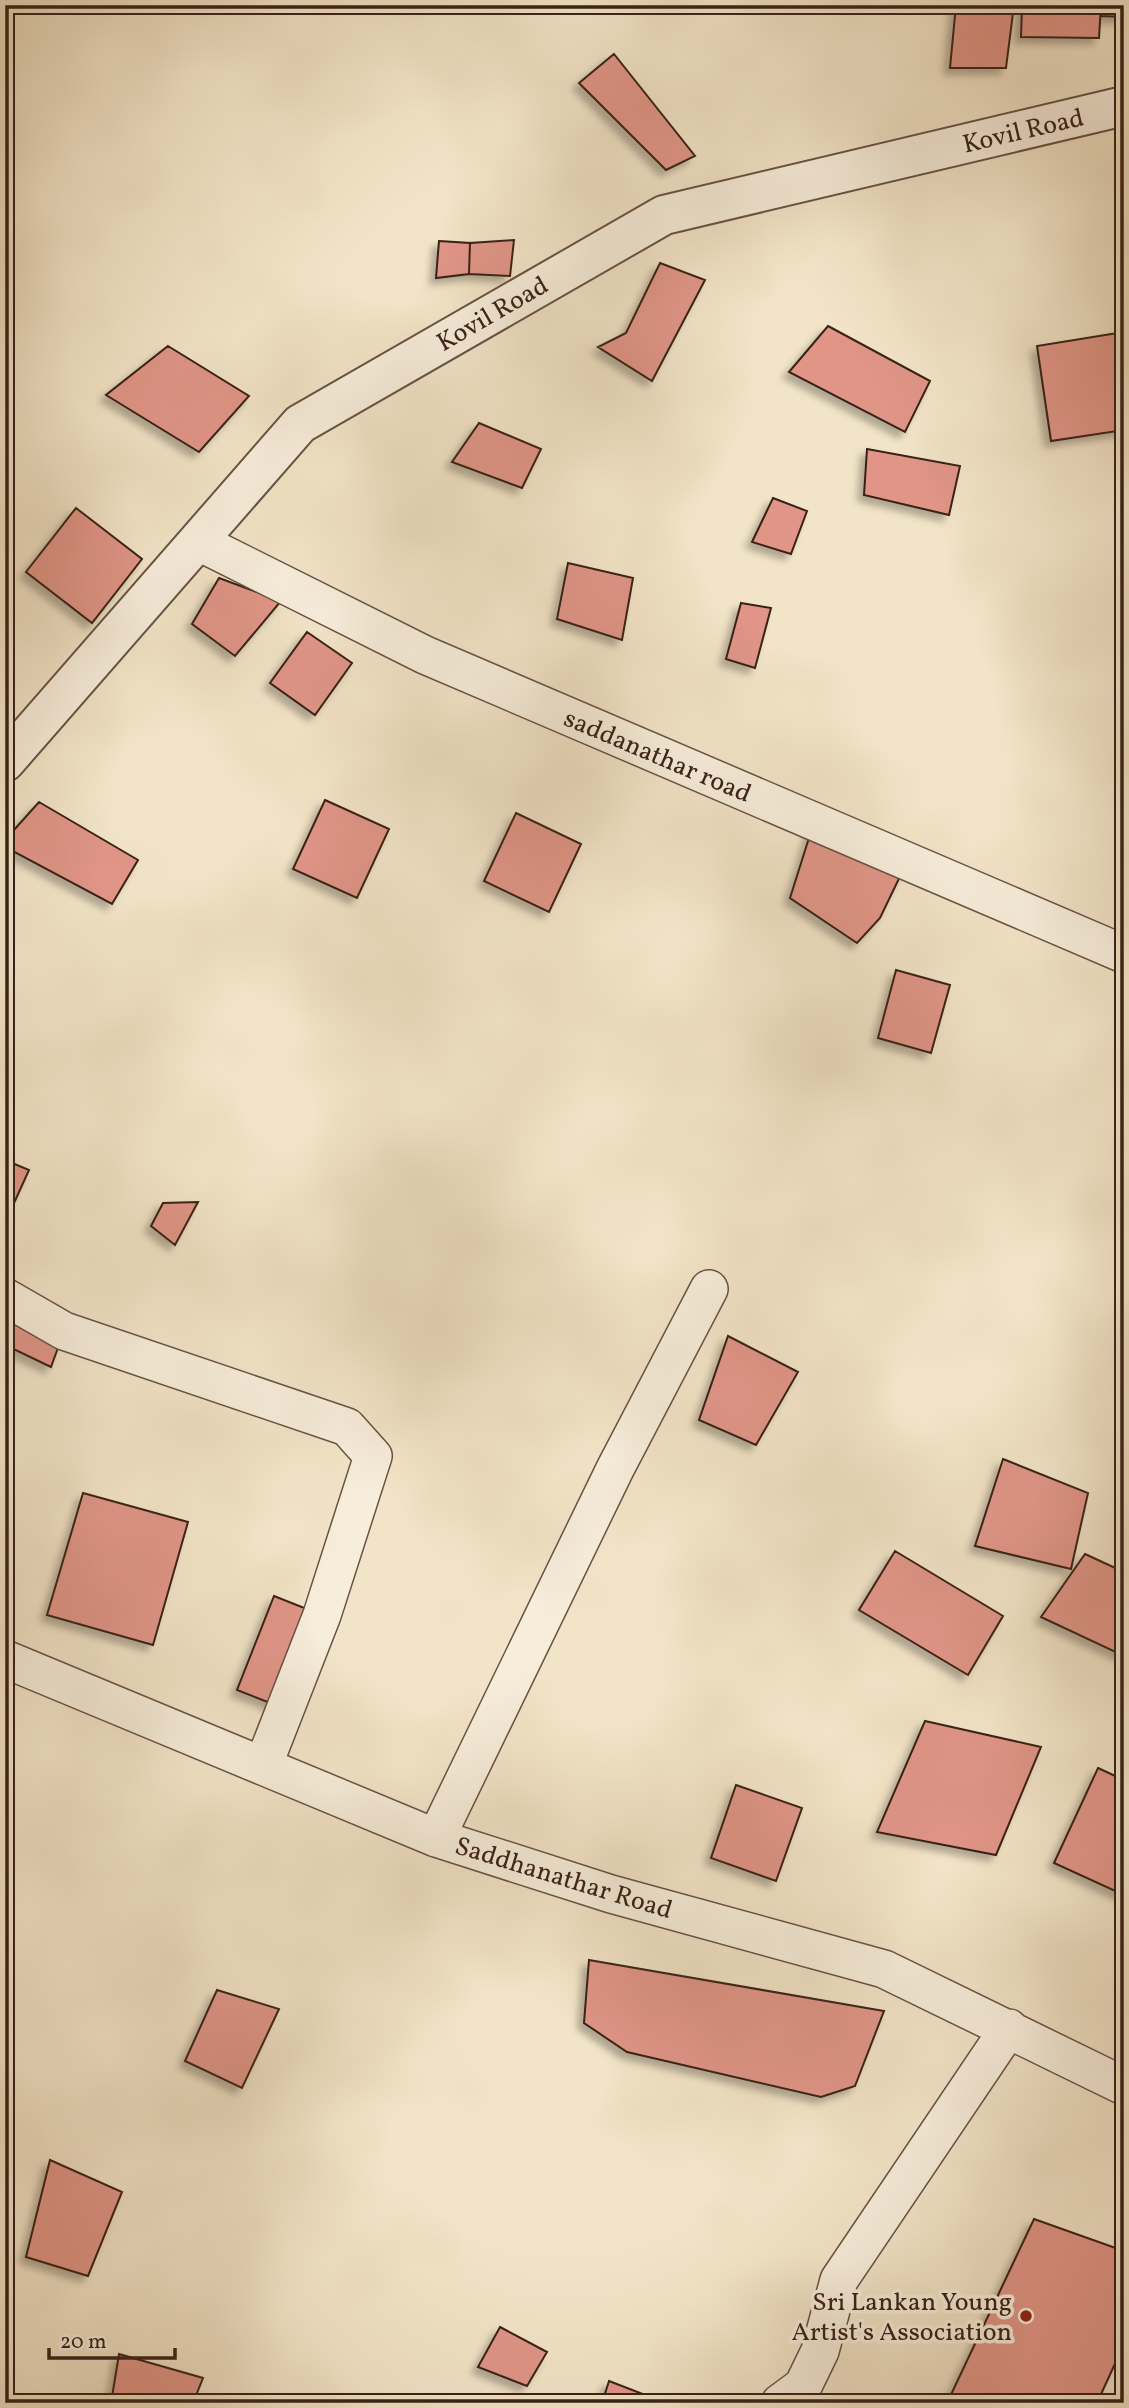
<svg xmlns="http://www.w3.org/2000/svg" width="1129" height="2408" font-family="Vollkorn,serif">
<defs>
<filter id="shadow"><feDropShadow dx="-6" dy="6" stdDeviation="3.5" flood-color="#0004"/></filter>
</defs>
<rect width="100%" height="100%" fill="#f2e4c7"/>
<filter id="stains"><feTurbulence type="fractalNoise" baseFrequency=".00286" numOctaves="4"/><feColorMatrix values="0 0 0 0 .2 0 0 0 0 .09 0 0 0 0 .02 0 0 0 .5 -.17"/></filter>
<radialGradient id="worn" r=".72"><stop offset=".6" stop-color="#630" stop-opacity="0"/><stop offset="1" stop-color="#630" stop-opacity=".3"/></radialGradient>
<path fill="#e09587" stroke="#392118" stroke-width="2" filter="url(#shadow)" d="M956,5H1014L1006,68H950Z
M1022,5H1101L1099,38L1021,37Z
M1101,5H1124V17L1101,16Z
M614,54L695,156L666,170L579,83Z
M514,240L510,276L469,274L470,243Z
M439,241L470,243L469,274L436,278Z
M660,263L705,280L652,381L598,347L626,333Z
M828,326L930,381L905,432L789,372Z
M1124,332V430L1051,441L1037,346Z
M168,346L249,396L199,452L106,395Z
M479,423L541,449L522,488L452,462Z
M867,449L960,466L949,515L864,495Z
M773,498L807,511L791,554L752,542Z
M76,508L142,559L92,623L26,572Z
M568,563L633,578L622,640L557,619Z
M219,578L281,601L235,656L192,624Z
M741,603L771,608L755,668L726,659Z
M307,632L352,663L315,715L270,683Z
M325,800L389,829L357,898L293,869Z
M39,802L138,860L112,904L5,847V840Z
M516,813L581,844L549,912L484,881Z
M814,822L907,862L880,918L857,943L790,898Z
M896,970L950,985L931,1053L878,1038Z
M5,1160L29,1170L5,1223Z
M198,1202L175,1245L151,1226L163,1203Z
M6,1297L64,1331L51,1367L5,1345Z
M728,1336L798,1372L756,1445L699,1420Z
M1003,1459L1088,1493L1071,1569L975,1546Z
M83,1493L188,1522L153,1645L47,1615Z
M895,1551L1003,1616L968,1675L859,1610Z
M1085,1554L1124,1572V1656L1041,1617Z
M274,1596L322,1615L283,1708L237,1690Z
M925,1721L1041,1747L996,1855L877,1832Z
M1098,1768L1124,1780V1895L1054,1863Z
M736,1785L802,1808L776,1881L711,1858Z
M589,1960L884,2011L855,2086L821,2097L627,2052L584,2023Z
M217,1990L279,2009L242,2088L185,2061Z
M50,2160L122,2192L88,2276L26,2257Z
M1034,2219L1124,2251V2344L1097,2403H947Z
M500,2327L547,2352L527,2386L478,2367Z
M119,2354L203,2378L193,2403H111Z
M609,2381L648,2396L645,2403H602Z"/>
<g fill="none" stroke-linecap="round" stroke-linejoin="round">
<defs>
<path id="minor" d="M199,542L425,655L1124,954
M5,1297L64,1331L347,1427L373,1456L322,1615L263,1766
M5,1659L436,1838L611,1894L884,1969L1124,2086
M436,1838L615,1469L709,1289
M780,2403L803,2386L820,2351L839,2280L1009,2028"/>
<path id="tertiary" d="M5,762L300,424L664,215L1124,106"/>
</defs>
<use href="#minor" stroke="#675244" stroke-width="40"/>
<use href="#tertiary" stroke="#675244" stroke-width="42"/>
<use href="#minor" stroke="#f7eddb" stroke-width="37"/>
<use href="#tertiary" stroke="#f7eddb" stroke-width="38"/>
</g>
<circle fill="#8f2418" stroke="#f7eddb" stroke-width="2.5" cx="1026" cy="2316" r="7"/>
<g text-anchor="middle" stroke-width="7" stroke-linejoin="round" paint-order="stroke">
<g font-size="26" fill="#392118" stroke="#f7eddb">
<text transform="translate(1023 130) rotate(-13)" y="9">Kovil Road</text>
<text transform="translate(492 313) rotate(-30)" y="9">Kovil Road</text>
<text transform="translate(658 755) rotate(23)" y="9">saddanathar road</text>
<text transform="translate(564 1877) rotate(17)" y="9">Saddhanathar Road</text>
</g>
<g font-size="26" fill="#392118" stroke="#f7eddb" text-anchor="end">
<text x="1012" y="2310">Sri Lankan Young<tspan x="1012" dy="30">Artist's Association</tspan></text>
</g>
</g>
<rect width="1129" height="2408" fill="none" stroke="#f2e4c7" stroke-width="28"/>
<rect x="7" y="7" width="1115" height="2394" fill="none" stroke="#392118" stroke-width="3.5"/>
<rect x="14" y="14" width="1101" height="2380" fill="none" stroke="#392118" stroke-width="2"/>
<path d="M49 2348v10h126v-10" fill="none" stroke="#392118" stroke-width="3.5"/>
<text x="60" y="2348" font-size="21" fill="#392118" stroke="#f7eddb" stroke-width="5" paint-order="stroke">20 m</text>
<rect width="100%" height="100%" filter="url(#stains)"/>
<rect width="100%" height="100%" fill="url(#worn)"/>
</svg>
